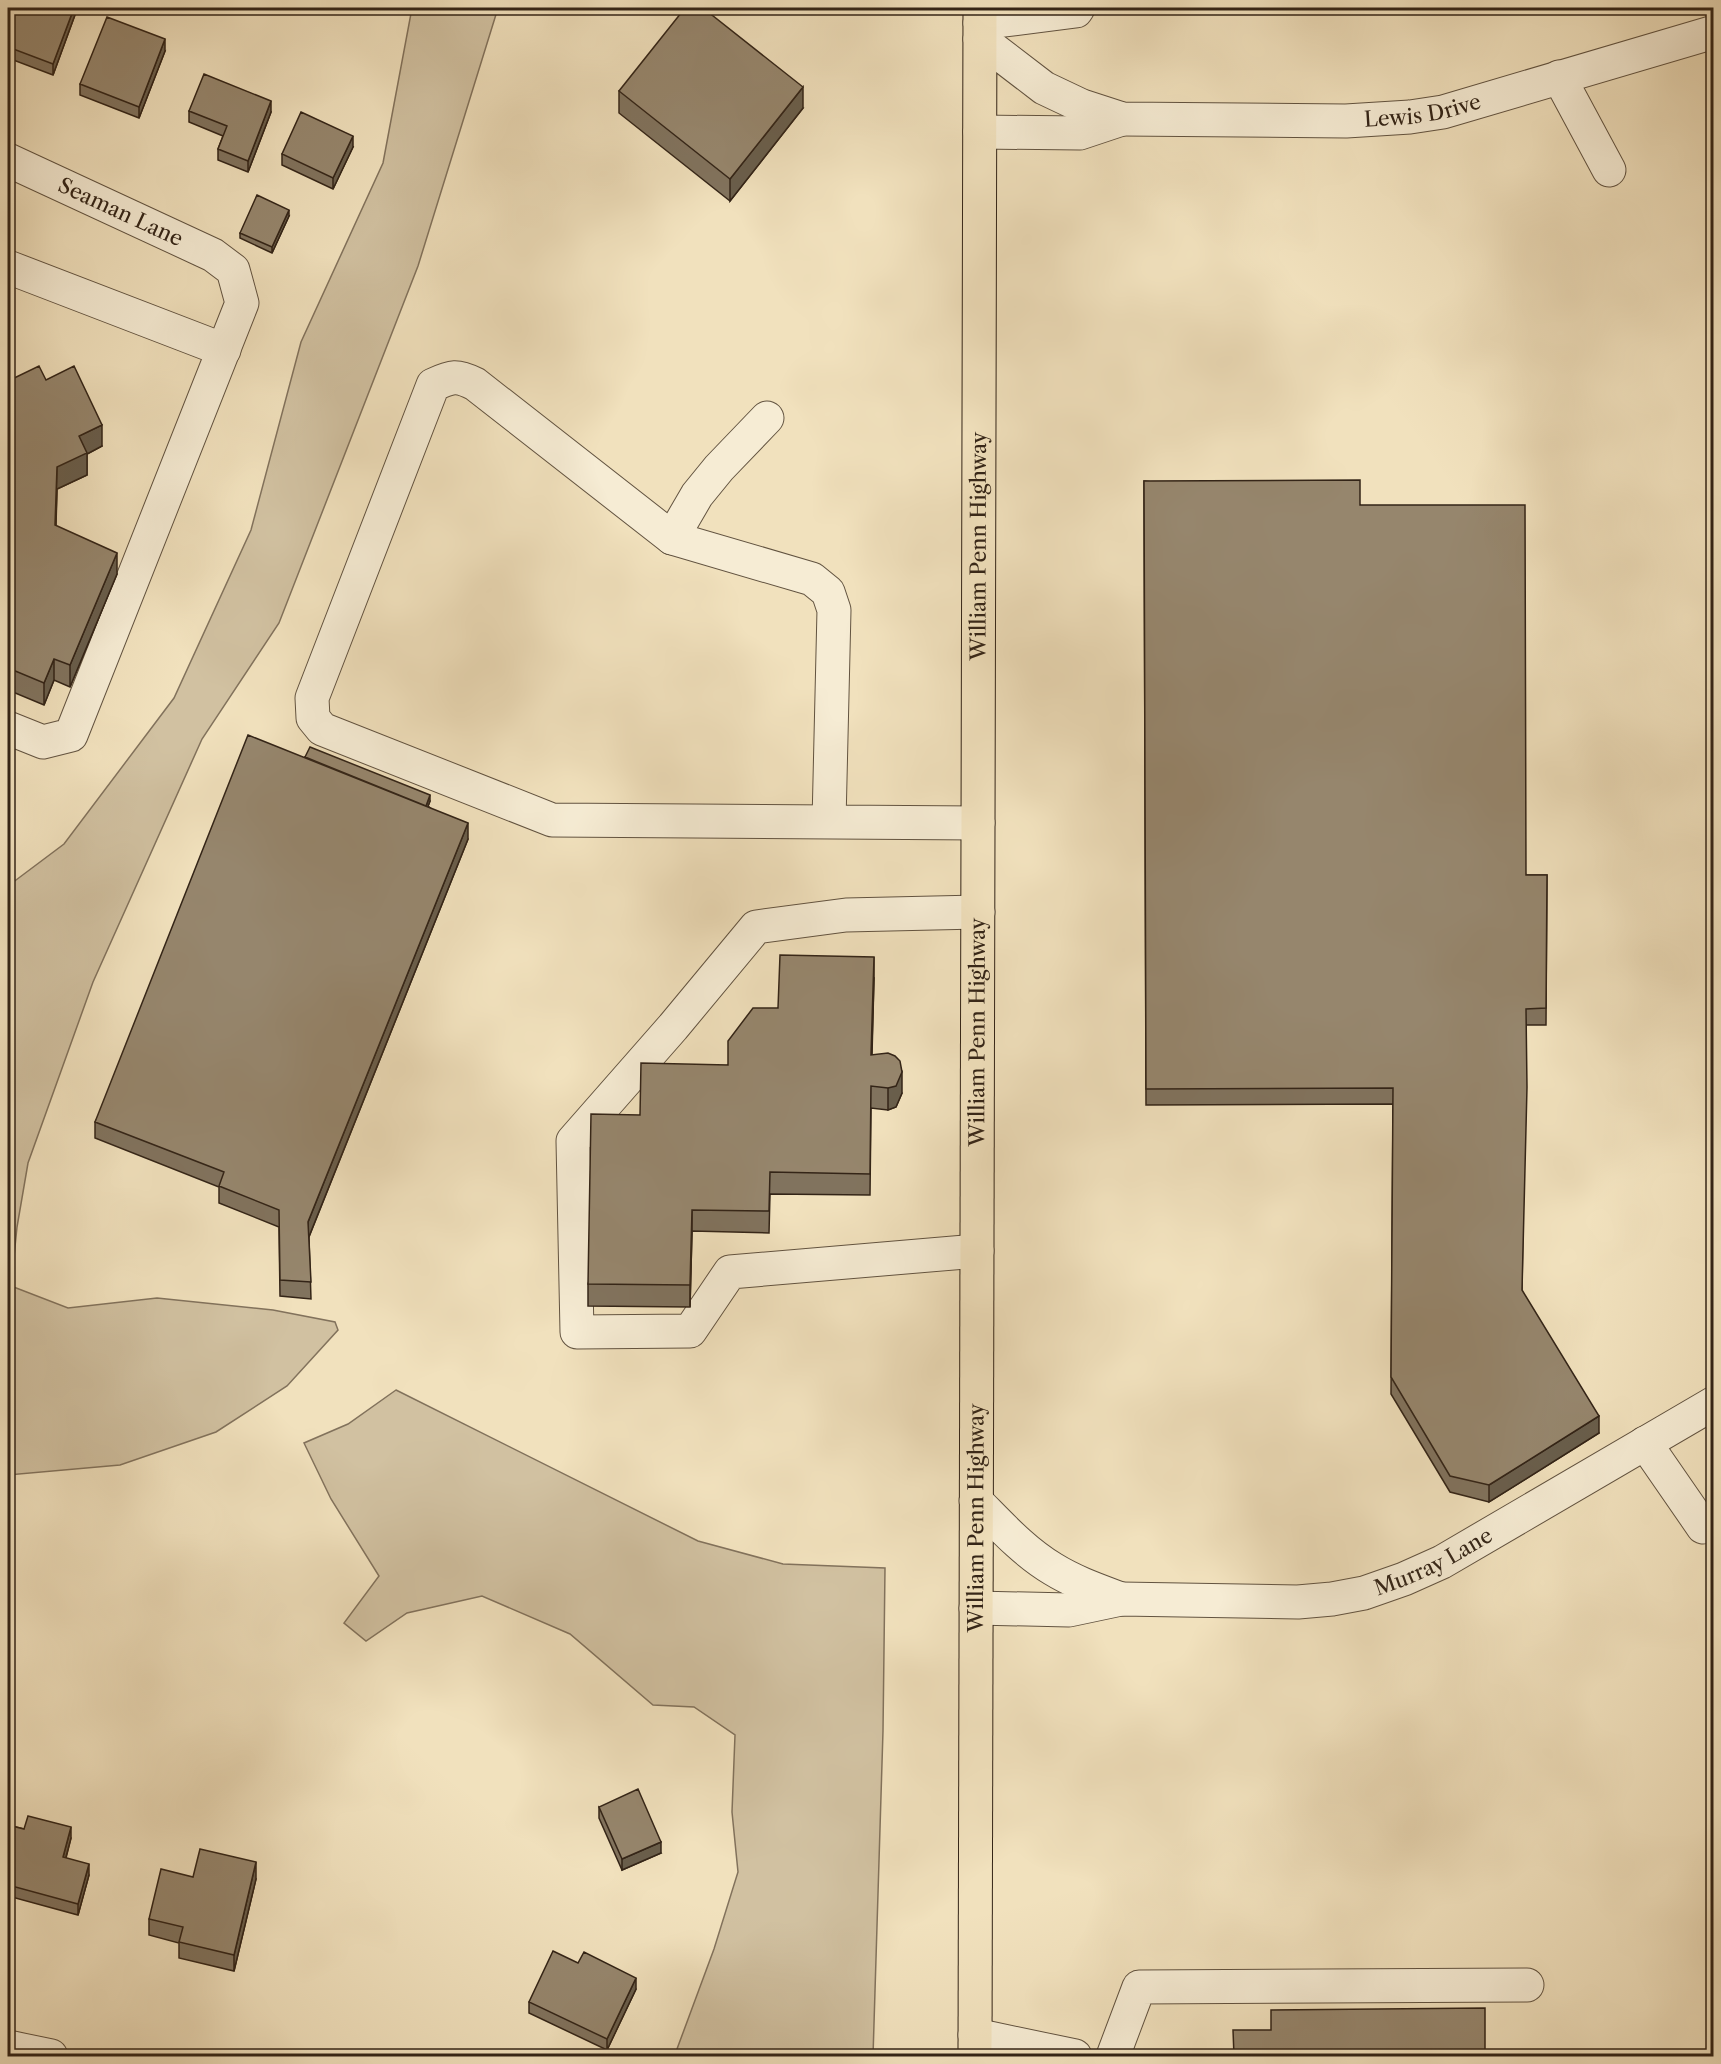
<svg xmlns="http://www.w3.org/2000/svg" width="1721" height="2064" font-family="'Libre Caslon Text',serif">
<rect width="100%" height="100%" fill="#f1e1bd"/>
<filter id="stains"><feTurbulence type="fractalNoise" baseFrequency=".00333" numOctaves="4"/><feColorMatrix values="0 0 0 0 .2 0 0 0 0 .09 0 0 0 0 .02 0 0 0 .5 -.17"/></filter>
<radialGradient id="worn" r=".72"><stop offset=".6" stop-color="#630" stop-opacity="0"/><stop offset="1" stop-color="#630" stop-opacity=".3"/></radialGradient>
<path fill="#d1c1a1" stroke="#82725c" stroke-width="1.5" d="M412,8H498L418,266L279,623L202,739L93,982L28,1163L17,1227L11,1286L68,1308L157,1298L273,1310L335,1322L338,1330L287,1386L216,1432L120,1465L8,1475V886L64,844L174,698L251,530L301,342L383,163Z
M396,1390L698,1541L783,1564L885,1568L883,1731L873,2056H676L677,2049L714,1949L738,1872L732,1812L735,1735L694,1707L653,1705L570,1634L482,1596L407,1613L366,1641L344,1623L379,1576L331,1499L304,1443L348,1424Z"/>
<g fill="none" stroke-linecap="round" stroke-linejoin="round">
<defs>
<g id="minor">
<path d="M980,23L1076,11L1078,8"/>
<path id="s1" d="M980,39L1044,88L1082,106L1122,119L1346,121L1410,117L1443,112L1714,32"/>
<path d="M1559,77L1609,170"/>
<path d="M980,132L1080,133L1122,119"/>
<path id="s2" d="M8,160L213,255L233,270L242,303L71,735L43,742L8,728"/>
<path d="M8,267L224,350"/>
<path d="M672,538L697,495L719,468L767,418"/>
<path d="M829,822L834,610L828,592L812,579L672,538L475,384C457,375 452,376 433,385L312,698L313,718L322,729L552,820L978,823"/>
<path d="M977,1251L730,1272L690,1331L577,1332L573,1141L673,1027L756,927L846,915L978,912"/>
<path d="M1645,1443L1703,1527"/>
<path d="M976,1501C1000,1525 1023,1551 1053,1569C1074,1582 1097,1590 1121,1599"/>
<path id="s3" d="M976,1608L1069,1610L1121,1599L1298,1602L1332,1599L1364,1593L1404,1579L1442,1562L1714,1403"/>
<path d="M975,2035L1075,2056"/>
<path d="M8,2047L51,2056"/>
<path d="M1113,2056L1139,1987L1527,1985"/>
</g>
<g id="highway">
<path id="s4" d="M975,2056L980,8"/>
</g>
</defs>
<use href="#minor" stroke="#625340" stroke-width="35"/>
<use href="#highway" stroke="#332417" stroke-width="35"/>
<use href="#minor" stroke="#f6ecd4" stroke-width="33"/>
<use href="#highway" stroke="#f1e1bd" stroke-width="33"/>
</g>
<path fill="#81735e" stroke="#332417" stroke-width="1.5" d="M8,8H76V12L53,75L8,58Z
M1177,8H1290V10L1177,11Z
M165,51L139,118L80,95V84Z
M619,91L803,108L730,201L619,113Z
M189,111L271,112L248,172L218,160V149L223,136L189,122Z
M353,147L333,189L282,165V154Z
M289,216L272,253L240,238V233Z
M46,380L102,446L87,454V475L57,489L56,526L117,574L70,687L54,680L44,705L8,690V381Z
M1144,481L1360,505L1526,875H1547L1546,1025H1526L1522,1291L1599,1433L1489,1502L1450,1492L1391,1394L1393,1104L1146,1105Z
M305,757L430,801L428,806L468,839L309,1237L311,1299L280,1296L279,1227L219,1203V1187L95,1138V1122Z
M874,978L872,1055L902,1093L896,1107L888,1110L871,1108L870,1195L770,1194L769,1233L692,1231L690,1307L588,1306V1284L640,1115L728,1065L778,1008Z
M599,1807L661,1853L622,1870L599,1818Z
M8,1825L24,1829L71,1838L66,1858L89,1875L78,1915L8,1896Z
M193,1877L256,1879L234,1971L179,1958V1943L149,1935V1919Z
M578,1963L636,1989L607,2050L529,2013V2002Z"/>
<path fill="#695e4c" stroke="#332417" stroke-width="1.5" d="M74,8H76V12L53,75V64Z
M165,39V51L139,118V107Z
M803,87V108L730,201V179Z
M271,101V112L248,172V161Z
M353,136V147L333,189V178Z
M289,210V216L272,253V247Z
M102,425V446L87,454V475L57,489L55,547L57,467L79,436Z
M117,553V574L70,687V665Z
M54,659V680L44,705V683Z
M430,795V801L423,820V815Z
M468,823V839L308,1239V1222Z
M874,957V978L871,1077V1055Z
M902,1072V1093L896,1107L888,1110V1088Z
M692,1210V1231L690,1307V1285Z
M1599,1416V1433L1489,1502V1485Z
M71,1827V1838L63,1868V1857Z
M661,1842V1853L622,1870V1859Z
M256,1862V1879L234,1971V1955Z
M89,1864V1875L78,1915V1904Z
M636,1978V1989L607,2050V2039Z"/>
<path fill="#96866d" stroke="#332417" stroke-width="1.5" d="M8,8H74L53,64L8,47Z
M685,8H703L803,87L730,179L619,91Z
M107,17L165,39L139,107L80,84Z
M204,74L271,101L248,161L218,149L227,126L189,111Z
M301,112L353,136L333,178L282,154Z
M257,195L289,210L272,247L240,233Z
M39,366L46,380L74,366L102,425L79,436L87,453L57,467L55,525L117,553L70,665L54,659L44,683L8,668V381Z
M1360,480V505H1525L1526,875H1547L1546,1008L1526,1009L1527,1087L1522,1290L1599,1416L1489,1485L1450,1476L1391,1377L1393,1088L1146,1089L1144,481Z
M248,735L468,823L308,1222L311,1282L280,1280L279,1210L219,1186L224,1172L95,1122Z
M310,747L430,795L426,806L305,757Z
M780,955L874,957L871,1055L888,1053L895,1056L900,1061L902,1072L896,1086L888,1088L871,1086L870,1174L770,1172L769,1211L692,1210L690,1285L588,1284L591,1114L640,1115L641,1063L728,1065V1041L753,1008H778Z
M638,1789L661,1842L622,1859L599,1807Z
M28,1816L71,1827L63,1857L89,1864L78,1904L8,1885V1825L24,1829Z
M200,1849L256,1862L234,1955L179,1942L183,1927L149,1919L161,1869L193,1877Z
M553,1951L578,1963L584,1952L636,1978L607,2039L529,2002Z
M1485,2008V2056H1234L1233,2030H1271V2010Z"/>
<g text-anchor="middle" stroke-width="4.5" stroke-linejoin="round" paint-order="stroke">
<g font-size="21" fill="#332417" stroke="#f6ecd4">
<text dy="7" stroke="none"><textPath href="#s1" startOffset="466">Lewis Drive</textPath></text>
<text dy="7" stroke="none"><textPath href="#s2" startOffset="124">Seaman Lane</textPath></text>
<text dy="7" stroke="none"><textPath href="#s4" startOffset="1510">William Penn Highway</textPath></text>
<text dy="7" stroke="none"><textPath href="#s4" startOffset="1024">William Penn Highway</textPath></text>
<text dy="7" stroke="none"><textPath href="#s4" startOffset="538">William Penn Highway</textPath></text>
<text dy="7" stroke="none"><textPath href="#s3" startOffset="466">Murray Lane</textPath></text>
</g>
</g>
<rect width="1721" height="2064" fill="none" stroke="#f1e1bd" stroke-width="30"/>
<rect x="9" y="9" width="1703" height="2046" fill="none" stroke="#332417" stroke-width="3"/>
<rect x="15" y="15" width="1691" height="2034" fill="none" stroke="#332417" stroke-width="1.5"/>
<rect width="100%" height="100%" filter="url(#stains)"/>
<rect width="100%" height="100%" fill="url(#worn)"/>
</svg>
